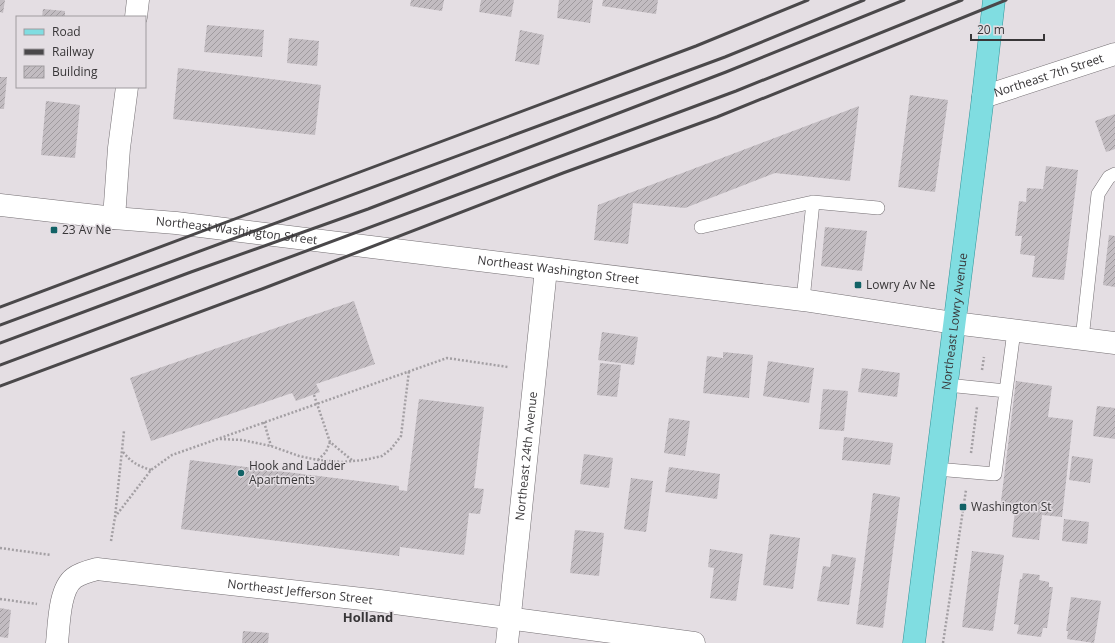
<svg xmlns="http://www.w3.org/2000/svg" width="1115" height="643" font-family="'Open Sans',sans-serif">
<defs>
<pattern id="building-hatch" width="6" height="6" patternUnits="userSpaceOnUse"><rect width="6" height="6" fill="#c2bcc1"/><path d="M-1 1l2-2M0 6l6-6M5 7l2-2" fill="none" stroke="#9f9a9e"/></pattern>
</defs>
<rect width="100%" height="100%" fill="#e4dee3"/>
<path fill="url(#building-hatch)" d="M0,0H5L3,13L0,12Z
M411,0H444L442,11L410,6Z
M481,0H514L511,17L479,12Z
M559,0H593L590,23L557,18Z
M603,0H658L656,14L602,6Z
M43,9L65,11V17H42Z
M207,25L264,30L262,57L204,52Z
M520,30L544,35L539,65L515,61Z
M289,38L319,41L317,66L287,63Z
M178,68L321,85L315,135L173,119Z
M0,77H7L4,109H0Z
M910,95L948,100L935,192L898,187Z
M46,101L80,105L75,158L41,155Z
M859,106L850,181L775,173L685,208L633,203L628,244L594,240L598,205Z
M1115,114V149L1106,152L1095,121Z
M1046,166L1078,170L1064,280L1032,277L1035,256L1020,254L1022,236H1015L1019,201L1026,202L1027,188L1043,189Z
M825,227L867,231L862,271L821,266Z
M1109,235L1115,236V287L1103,285Z
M354,301L375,364L316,384L320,392L296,401L292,393L151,441L130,378Z
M602,332L638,337L634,365L598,360Z
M723,352L753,355L749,398L703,393L707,356L723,358Z
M768,361L814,368L809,403L763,396Z
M600,363L621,365L617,397L597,395Z
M862,368L900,373L897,397L858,392Z
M1016,381L1052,386L1048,417L1073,420L1062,517L1042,515L1039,540L1012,537L1015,511L1000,509Z
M823,389L848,391L844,431L819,429Z
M419,399L484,407L474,488L484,489L480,514L469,513L464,555L400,547L399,556L181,529L190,460L399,486V490L407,491Z
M1097,406L1115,408V439L1093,436Z
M669,418L690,421L685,456L664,453Z
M844,437L893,443L890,465L842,460Z
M584,454L613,458L609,488L580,484Z
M1072,456L1093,459L1090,483L1069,480Z
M669,467L720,474L717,499L665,492Z
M631,478L653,481L646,532L624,529Z
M873,493L900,497L883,628L856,624Z
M1064,519L1089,522L1087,544L1062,541Z
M575,530L604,533L599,576L570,573Z
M770,534L800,538L793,589L763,585Z
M710,549L743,554L736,601L710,598L714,568L708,567Z
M972,551L1004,555L993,631L962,627Z
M832,554L856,558L849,605L817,601L823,566L830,567Z
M1023,573L1040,575L1039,580L1049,582V587H1053L1047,628H1043L1041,637L1017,634L1019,625L1014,624L1020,579H1022Z
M1071,597L1101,601L1094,643L1067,639L1068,631H1066Z
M0,608L11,610L8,638L0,637Z
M243,631L269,633L268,643H242Z"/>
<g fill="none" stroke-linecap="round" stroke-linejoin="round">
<defs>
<path id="service" d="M701,227L813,202
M803,300L813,202L878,208
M1082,339L1098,194L1109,177L1115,174
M947,385L1006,391
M936,469L995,474L1014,331"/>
<g id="minor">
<path d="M136,17L138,0"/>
<path id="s1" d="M983,97L1115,54"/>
<path d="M114,218L119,148L127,87"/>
<path d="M954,323L1115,343"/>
<path id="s2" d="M57,643C59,625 59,589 74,578C81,573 89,571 97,569L380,601L694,643"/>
<path id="s3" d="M507,643L546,269"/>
</g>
<g id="tertiary">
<path id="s4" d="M0,205L114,218L176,223L803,300L954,323"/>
</g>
<g id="primary">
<path id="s5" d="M914,643L983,97L994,0"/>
</g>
</defs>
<use href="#service" stroke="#746f73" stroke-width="14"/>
<use href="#minor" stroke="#746f73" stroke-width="23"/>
<use href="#tertiary" stroke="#746f73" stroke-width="23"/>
<use href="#primary" stroke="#309499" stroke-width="23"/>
<path stroke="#a39fa3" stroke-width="2.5" stroke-dasharray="2 2" stroke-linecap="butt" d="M982,370L984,357
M314,395L330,442L353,461
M264,422L271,446
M220,439L242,440L271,446L299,456L318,460L342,462L364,460L382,456L391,449L401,436L409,371
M123,452C131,462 138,466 151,470
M971,453L977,407
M318,460L326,452L330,442
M115,517L124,431
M111,541L115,517L151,470L172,455L447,358L508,367
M0,548L51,555
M0,599L37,604
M943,643L966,490"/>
<use href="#service" stroke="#fff" stroke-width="13"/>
<use href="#minor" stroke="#fff" stroke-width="22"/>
<use href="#tertiary" stroke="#fff" stroke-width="22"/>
<use href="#primary" stroke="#80dde1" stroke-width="22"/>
<path stroke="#4a484a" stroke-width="3" d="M0,307L696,46L808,0
M0,325L725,57L864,0
M0,343L191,272L368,209L726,72L904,0
M0,365L736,91L962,0
M0,386L262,289L563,173L717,117L1006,0"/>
</g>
<g fill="#126266" stroke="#e4dee3" stroke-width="1.5">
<rect x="50" y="226" width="8" height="8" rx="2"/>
<rect x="854" y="281" width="8" height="8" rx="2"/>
<circle cx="241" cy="473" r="4"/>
<rect x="959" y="503" width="8" height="8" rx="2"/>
</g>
<g text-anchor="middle" stroke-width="3" stroke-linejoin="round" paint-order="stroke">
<g font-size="12" fill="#383638" stroke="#e4dee3">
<text dy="4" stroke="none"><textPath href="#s1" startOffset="69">Northeast 7th Street</textPath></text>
<text dy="4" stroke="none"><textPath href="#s4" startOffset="238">Northeast Washington Street</textPath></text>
<text dy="4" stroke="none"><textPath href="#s4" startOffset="562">Northeast Washington Street</textPath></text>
<text dy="4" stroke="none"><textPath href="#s5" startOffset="324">Northeast Lowry Avenue</textPath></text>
<text dy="4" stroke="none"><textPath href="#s3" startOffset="188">Northeast 24th Avenue</textPath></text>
<text dy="4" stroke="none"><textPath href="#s2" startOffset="298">Northeast Jefferson Street</textPath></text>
</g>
<g font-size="12" fill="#383638" stroke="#e4dee3" text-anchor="start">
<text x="62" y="234">23 Av Ne</text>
<text x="866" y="289">Lowry Av Ne</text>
<text x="249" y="470">Hook and Ladder<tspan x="249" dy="14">Apartments</tspan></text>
<text x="971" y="511">Washington St</text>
</g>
<g font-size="13" font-weight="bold" fill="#383638" stroke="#e4dee3">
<text x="368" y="622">Holland</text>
</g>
</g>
<rect x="16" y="16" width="130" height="72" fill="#e4dee3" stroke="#9f9b9f"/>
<rect x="24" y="29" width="20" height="6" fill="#80dde1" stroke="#9f9b9f"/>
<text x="52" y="36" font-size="12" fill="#383638">Road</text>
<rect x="24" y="49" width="20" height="6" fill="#4a484a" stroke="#9f9b9f"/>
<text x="52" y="56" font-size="12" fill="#383638">Railway</text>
<rect x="24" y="66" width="20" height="12" fill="url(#building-hatch)" stroke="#9f9b9f"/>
<text x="52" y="76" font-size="12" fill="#383638">Building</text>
<path d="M971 34v6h73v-6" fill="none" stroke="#383638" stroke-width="2"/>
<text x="977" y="34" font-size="12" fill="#383638" stroke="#e4dee3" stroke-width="3" paint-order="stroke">20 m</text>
</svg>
